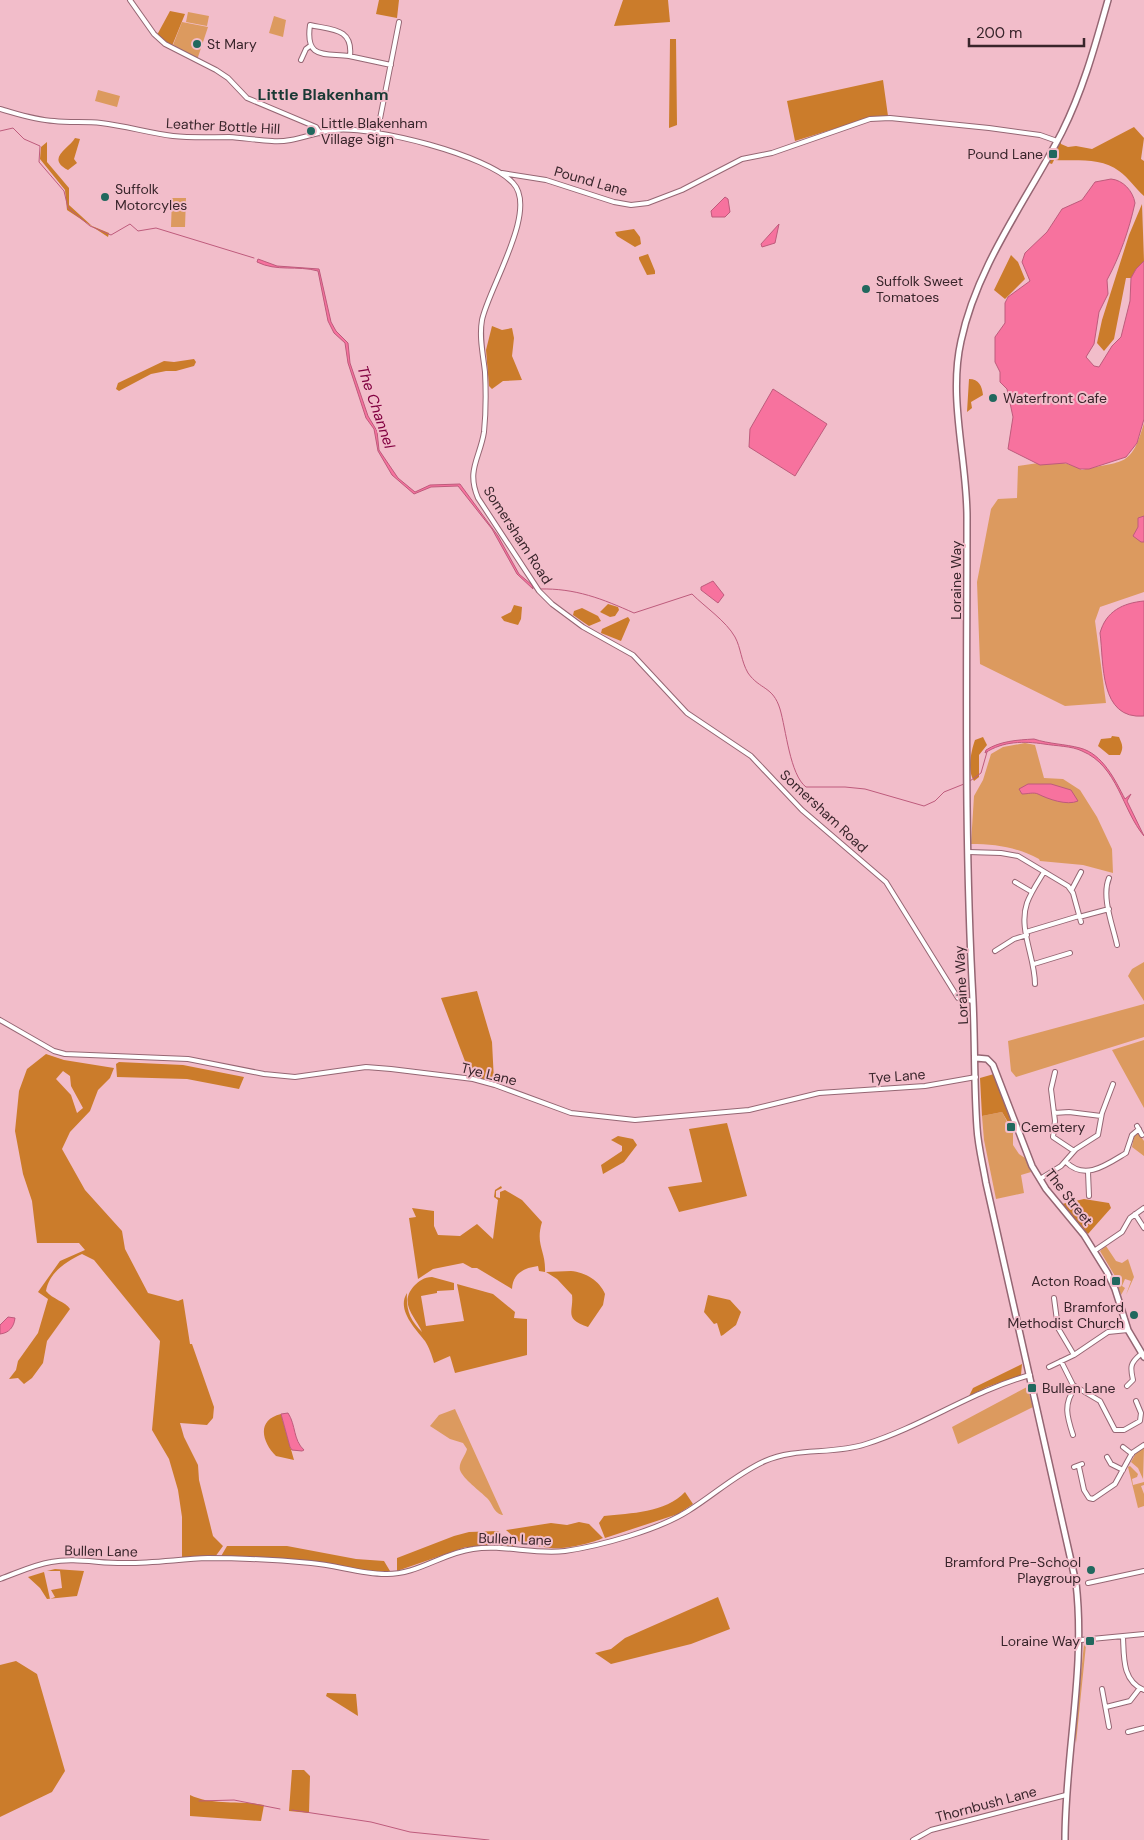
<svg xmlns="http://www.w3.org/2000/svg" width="1144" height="1840" font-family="'DM Sans',sans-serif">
<rect width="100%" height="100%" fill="#f2bdca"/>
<path fill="#dc9a5f" d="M188,12L209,16L207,26L186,22Z
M274,16L286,20L283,37L269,33Z
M182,22L208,27L197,60L173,45Z
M98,90L120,96L117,107L95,101Z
M172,198H186L185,227H171Z
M1144,423V592L1100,607L1095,621L1106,703L1065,706L980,664L977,582L991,509L998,499L1017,498L1018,466C1040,463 1063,458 1082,470C1124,460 1131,468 1144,423Z
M1025,743L1035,745L1044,778L1063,779L1080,790L1097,817L1112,849L1113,873L1083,865L1040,861L1039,859C1016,847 996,844 971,844L974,796L983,780L991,754L1003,747Z
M1144,962V1001L1128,976L1132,969Z
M1144,1004V1037L1016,1077L1011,1071L1008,1041Z
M1144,1040V1108L1112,1050Z
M1002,1112L1013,1133V1145L1019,1154L1025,1158L1031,1172L1021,1175L1024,1193L996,1199L984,1140L982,1116Z
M1138,1133L1144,1141V1156L1132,1147L1134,1136Z
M1106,1246L1116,1261L1122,1263L1128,1259L1134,1277L1126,1295L1131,1281L1125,1279L1122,1286L1125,1288L1121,1295L1115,1276L1100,1251Z
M1027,1387L1033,1407L958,1444L952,1427Z
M455,1409L503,1515H502C493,1512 493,1504 487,1498C480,1491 463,1479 460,1470C458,1463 466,1455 467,1449L463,1443L450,1439L430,1426L439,1415Z
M1144,1447L1143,1479L1138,1468L1131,1462L1136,1453Z
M1130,1466L1138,1474L1137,1477L1132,1479L1133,1485L1144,1482V1485L1141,1486L1144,1494V1506L1138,1508L1128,1467Z
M1092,1641L1086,1645L1076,1743L1075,1733L1084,1644Z"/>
<path fill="#cb7c2b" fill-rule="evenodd" d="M379,0H399L397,18L376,14Z
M623,0H668L670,22L614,26Z
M170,11L185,14L172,46L157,35Z
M670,39H676L677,125L669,128Z
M883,80L888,116L872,117L795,141L787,101Z
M1134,127L1144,138L1141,159L1144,161V196C1135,188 1129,178 1119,171C1102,157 1075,161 1054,160L1052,164L1049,163L1061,140V144L1068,147L1076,146L1092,149Z
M75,138L80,139L74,159L77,163L68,170C45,158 70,148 75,138Z
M47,142V162L69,188V205L92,226L109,233L108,237L67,210L65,190L40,159L41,147Z
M1142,204L1144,261L1131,278H1126L1114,339L1104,351L1097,343L1102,320L1129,235Z
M634,229L640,237L641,244L635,247L617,236L615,232Z
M648,254L655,271V274L647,275L639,259V257Z
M1011,255L1018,262L1025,279L1005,299L994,290Z
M492,326L502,330L512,328L514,338L512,356L522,380L503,381L492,389L489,386L486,350Z
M194,359L196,362L194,366L176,371H166L151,374L119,391L116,389L118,383L164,361L174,362Z
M969,379C979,379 982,386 983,395L971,402L972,408L967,412Z
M608,604L618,607L619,610L615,616L610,617L600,612Z
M514,605L522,607L521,619L518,625L504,621L501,617L511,612Z
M582,608L598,616L601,621L589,626L573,615L574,611Z
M628,617L630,620L621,641L601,633L602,629Z
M1112,736L1119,737C1122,744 1124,747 1120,755H1109L1098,746L1101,739L1111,738Z
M983,737L987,745L979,755V777L974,781C967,771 971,751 975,740Z
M477,991L492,1042L494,1081L471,1077L441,998Z
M46,1054L64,1060L114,1068L110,1078L98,1090L90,1111L70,1132L62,1149L85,1190L122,1231L125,1249L148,1293L178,1301L183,1299L190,1344H192L214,1407L213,1418L207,1425L180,1423L184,1437L198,1465L199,1480L213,1536L223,1546L215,1557L182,1558V1517L178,1490L169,1459L152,1430L160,1341L94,1260L82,1254C65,1262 49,1273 46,1291C52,1299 66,1302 70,1309L47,1341L43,1363L32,1378L24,1384L18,1378L9,1379L16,1370L18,1361L38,1333L48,1299L38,1292L60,1261L85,1250L79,1243H37L32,1201L23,1174L15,1131L19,1091L27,1069ZM63,1071L70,1076L71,1086L83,1108L77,1113L71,1095L56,1079Z
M119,1062L183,1065L244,1077L239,1089L187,1079L117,1077L116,1064Z
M994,1074L1011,1122L1009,1124L1002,1112L982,1116L980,1078Z
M727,1123L747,1196L679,1212L668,1187L702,1182L689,1129Z
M618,1136L633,1139L637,1145L624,1162L603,1174L601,1165L622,1151V1146L611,1140Z
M501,1186L502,1188L496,1191V1197L500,1198V1192L505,1190L522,1200L542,1222C535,1245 546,1250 545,1272L539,1271L538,1266C524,1268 513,1273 512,1289L477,1268H472L463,1263L433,1269L418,1279L409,1218L416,1217L412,1208L434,1211V1226L438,1235L460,1236L477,1224L493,1239L498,1200L494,1197L495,1190Z
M1084,1199L1109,1203L1111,1208L1088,1234L1062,1204Z
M571,1271C585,1272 600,1281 605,1294L603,1305L588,1327C563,1319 574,1311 572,1295L557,1279L546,1272Z
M432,1277L454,1283V1290L437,1291V1293L421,1296L426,1326L464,1321L457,1284L493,1294L515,1312L514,1318L527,1319V1355L455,1373L450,1356L434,1363C432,1356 429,1347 425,1341C416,1329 396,1310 407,1293C406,1310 410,1320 422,1332C416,1317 398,1304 414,1286C419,1281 424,1277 432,1277Z
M708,1295L730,1300L741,1312L736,1325L723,1335L721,1336L717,1323L714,1324L704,1312Z
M1022,1364L1021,1375L987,1387L969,1396L973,1388Z
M281,1414L294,1460L276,1456C262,1442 256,1420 281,1414Z
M685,1492L693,1504L678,1514L605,1538L599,1523L604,1516C631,1513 665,1513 685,1492Z
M579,1522L589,1524L603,1538C593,1543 563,1550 551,1548C542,1547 533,1545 523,1545L506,1530L551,1523L567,1525Z
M498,1531L515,1547H466L397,1571V1558L454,1536L469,1532Z
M227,1546H287L356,1559L384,1561L390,1571H366L314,1562L220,1558Z
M55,1569L84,1571L77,1596L47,1599L40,1588L28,1577L44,1572L50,1599L55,1597L51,1590L62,1588L60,1571H47Z
M718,1597L730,1629L691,1644L611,1664L595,1653L611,1649L625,1638Z
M16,1661L37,1674L65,1771L52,1792L0,1817V1665Z
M327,1693L356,1694L358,1716L326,1696Z
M292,1770H304L310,1776L309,1813L289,1811Z
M190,1795C213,1806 240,1800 264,1805L261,1821L190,1816Z"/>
<path fill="#f7729e" stroke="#be5b7c" d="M1111,179C1123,180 1133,191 1135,203C1129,230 1120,256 1107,280L1108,294L1099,312L1094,344L1086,357L1094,366L1099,367L1112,346L1121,337L1130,301L1131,278L1136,269L1144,261V419L1137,443L1126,457L1089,469H1080L1066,463L1040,465L1008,449L1013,417L1007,389L1000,382V372L995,362V337L1005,323V303L1008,297L1030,281L1022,262L1025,253L1047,232L1062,209L1082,200L1095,182Z
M725,197L728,199L730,212L725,217H712L711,211Z
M779,224L775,243L762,247L761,244Z
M258,259L277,266L319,269L331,322L336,331L348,343L350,363L368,416L377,431L379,450L398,478L415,492L430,485L460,484L498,536L519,574L532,585L533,589L517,574L492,529L458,486L431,487L414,494L392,475L378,451L374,429L366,418L348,363L345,343L334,333L328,321L318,271C297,265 277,272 257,262Z
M773,389L827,424L795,476L749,447L750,429Z
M1144,516V542H1141L1133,536L1138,527V518Z
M713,581L724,595L718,603L701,590V587Z
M1144,601V716C1099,720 1104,663 1100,633C1106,611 1123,603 1144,601Z
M1034,739C1049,744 1065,744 1080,748C1103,754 1115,780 1125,799L1131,794L1127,801L1144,836C1122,810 1118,766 1082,751C1072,746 1056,746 1044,744C1024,741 1003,741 985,753L986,750C1000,741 1017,740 1034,739Z
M1028,784H1051L1071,790L1078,801C1067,806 1048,799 1038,794C1034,792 1027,794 1022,794L1019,789Z
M8,1317L15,1318C14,1327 9,1333 0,1334V1325Z
M288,1413C296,1425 293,1440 304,1450L302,1451L292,1450L290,1447L281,1414Z"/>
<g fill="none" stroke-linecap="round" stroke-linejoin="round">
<path stroke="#be5b7c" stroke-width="1" d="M0,131L13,128L24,139L40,146L39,162L64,191L68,208L90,226L111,235L130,224L138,231L156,228L254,258
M540,589C575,588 603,599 634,613L692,594C705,607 726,621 735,637C741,648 741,661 748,673C760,690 773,686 780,709C786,729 790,775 806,787H845L865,789L924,806L935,801L944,792L964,784
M970,781L981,773L987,752
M199,1801L234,1800L280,1809
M292,1810L371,1822L410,1832L489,1840"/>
<defs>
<path id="minor" d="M130,0L154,34L165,44L216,70L228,78L247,98L316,127L320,133
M350,56C353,28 332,30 310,25C305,60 325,53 349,56C363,59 377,62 391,65
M301,60L306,49L310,46
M0,109C18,114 35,120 54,121C70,123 86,121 101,123C126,126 149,133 173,136C192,138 210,137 229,137C243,138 257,140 272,141C294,143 313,132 335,130C373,126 488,155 513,183C539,210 488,289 482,320C479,337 483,354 485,372C486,391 486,412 484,432C480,458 466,470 478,498L539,591L552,604L583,627L633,655L687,713L751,756L802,810L886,882L958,998L973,1001
M377,134L399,22
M502,173L546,180L614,202L631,205L648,203L682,190L742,159L772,153L870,119L890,118L989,128L1040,135L1057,141
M968,852L1001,853L1018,856L1068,886L1073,893L1081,922
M1109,878C1101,897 1113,926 1117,945
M1015,882L1032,892
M1072,889L1081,872
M1079,917L1109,909
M1026,932L1079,916
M995,951L1014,939L1027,935
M1034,964L1070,953
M1035,984C1035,957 1018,929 1027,903C1031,892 1038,882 1044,872
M0,1020L54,1051L65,1054L188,1059L264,1074L295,1077L366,1067L391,1069L473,1079L495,1085L571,1113L635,1120L749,1110L819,1093L925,1086L976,1077
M1055,1072L1051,1089L1055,1121L1053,1137L1074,1151
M1054,1113L1069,1112L1101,1116
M1137,1126L1142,1135
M1066,1162C1085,1181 1106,1165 1126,1153L1132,1135L1139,1129
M1088,1172L1089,1196
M1040,1179L1061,1166L1076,1149L1098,1135L1102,1113L1113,1084
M1135,1214L1144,1228
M1094,1251L1122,1232L1130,1218L1144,1208
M1054,1298L1058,1328L1074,1355
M1061,1361L1073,1385L1100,1401L1115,1430H1124L1140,1421L1141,1413L1136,1401
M1049,1367L1074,1355L1108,1332L1128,1330
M1127,1386L1133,1380C1130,1367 1130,1363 1141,1354
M1073,1435C1067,1417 1063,1404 1075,1388
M1123,1447L1132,1454
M1107,1457L1111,1464L1123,1470
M1074,1467L1082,1464
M1079,1467L1084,1490L1089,1498L1093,1499L1115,1484L1132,1453L1144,1445
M0,1579C17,1573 33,1565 51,1562C75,1557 102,1564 127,1563C154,1563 181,1559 208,1558C242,1558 277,1560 311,1563C336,1565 360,1574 385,1574C417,1575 442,1553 473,1549C503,1544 534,1555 565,1551C600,1546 658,1530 688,1511C714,1495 736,1474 765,1461C796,1447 833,1455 866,1444C923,1426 972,1391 1030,1375
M1088,1583L1144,1571
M1123,1637C1124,1657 1122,1681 1144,1690
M1081,1640L1144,1634
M1102,1689L1109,1727
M1106,1707L1130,1701L1140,1688
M1128,1732L1144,1728
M913,1840L931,1830L1066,1795"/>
<path id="major" d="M976,1058L987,1059L993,1065L1032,1166L1046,1189L1084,1235L1107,1272L1115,1289L1128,1330L1144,1357
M1065,1840C1065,1754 1086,1669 1076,1583L986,1183C983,1165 978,1146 977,1128C974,1086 975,1043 973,1000C964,839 967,678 967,517C967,459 948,399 961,341C977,265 1027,200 1062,132C1083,90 1095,46 1108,0"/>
</defs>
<use href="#minor" stroke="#956673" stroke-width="6"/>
<use href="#major" stroke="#956673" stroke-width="8"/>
<use href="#minor" stroke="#fff" stroke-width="4"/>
<use href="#major" stroke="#fff" stroke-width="5"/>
</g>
<g fill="#21685e" stroke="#f2bdca" stroke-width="2">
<circle cx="197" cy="44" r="5"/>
<circle cx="311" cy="131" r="5"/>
<rect x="1048" y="149" width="10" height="10" rx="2.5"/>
<circle cx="105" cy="197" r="5"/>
<circle cx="866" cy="289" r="5"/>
<circle cx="993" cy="398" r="5"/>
<rect x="1006" y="1122" width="10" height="10" rx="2.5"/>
<rect x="1111" y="1276" width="10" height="10" rx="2.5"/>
<circle cx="1134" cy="1315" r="5"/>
<rect x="1027" y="1383" width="10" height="10" rx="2.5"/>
<circle cx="1091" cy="1570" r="5"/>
<rect x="1085" y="1636" width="10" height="10" rx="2.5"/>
</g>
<g text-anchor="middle" stroke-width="4" stroke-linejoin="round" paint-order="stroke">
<g font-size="14" fill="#39252b" stroke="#f2bdca" text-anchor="start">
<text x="207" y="49">St Mary</text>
<text x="321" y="128">Little Blakenham<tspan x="321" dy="16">Village Sign</tspan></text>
<text x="1043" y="159" text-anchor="end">Pound Lane</text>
<text x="115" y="194">Suffolk<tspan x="115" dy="16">Motorcyles</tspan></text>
<text x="876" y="286">Suffolk Sweet<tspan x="876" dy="16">Tomatoes</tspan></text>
<text x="1003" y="403">Waterfront Cafe</text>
<text x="1021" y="1132">Cemetery</text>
<text x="1106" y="1286" text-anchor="end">Acton Road</text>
<text x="1124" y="1312" text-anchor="end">Bramford<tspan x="1124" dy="16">Methodist Church</tspan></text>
<text x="1042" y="1393">Bullen Lane</text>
<text x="1081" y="1567" text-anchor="end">Bramford Pre-School<tspan x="1081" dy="16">Playgroup</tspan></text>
<text x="1080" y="1646" text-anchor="end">Loraine Way</text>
</g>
<g font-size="14" fill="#39252b" stroke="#f2bdca">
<text transform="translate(223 126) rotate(3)" y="5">Leather Bottle Hill</text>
<text transform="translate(591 181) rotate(16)" y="5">Pound Lane</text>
<text transform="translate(518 535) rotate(57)" y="5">Somersham Road</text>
<text transform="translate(956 580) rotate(-90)" y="5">Loraine Way</text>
<text transform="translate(824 811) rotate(43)" y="5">Somersham Road</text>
<text transform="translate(961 985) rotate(-93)" y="5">Loraine Way</text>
<text transform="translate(489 1074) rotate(14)" y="5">Tye Lane</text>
<text transform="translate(897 1076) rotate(-4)" y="5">Tye Lane</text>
<text transform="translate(1069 1197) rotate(52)" y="5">The Street</text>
<text transform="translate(515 1539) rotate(2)" y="5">Bullen Lane</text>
<text transform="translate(101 1551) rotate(1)" y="5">Bullen Lane</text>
<text transform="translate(986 1804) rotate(-15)" y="5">Thornbush Lane</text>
</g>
<g font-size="15" font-style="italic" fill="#820140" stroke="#f2bdca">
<text transform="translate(376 407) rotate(71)" y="5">The Channel</text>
</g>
<g font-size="16" font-weight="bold" fill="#193934" stroke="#f2bdca">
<text x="323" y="100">Little Blakenham</text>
</g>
</g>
<path d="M969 38v8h115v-8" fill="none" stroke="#39252b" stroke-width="2.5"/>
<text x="976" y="38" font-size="15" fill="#39252b" stroke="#f2bdca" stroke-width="4" paint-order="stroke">200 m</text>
</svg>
